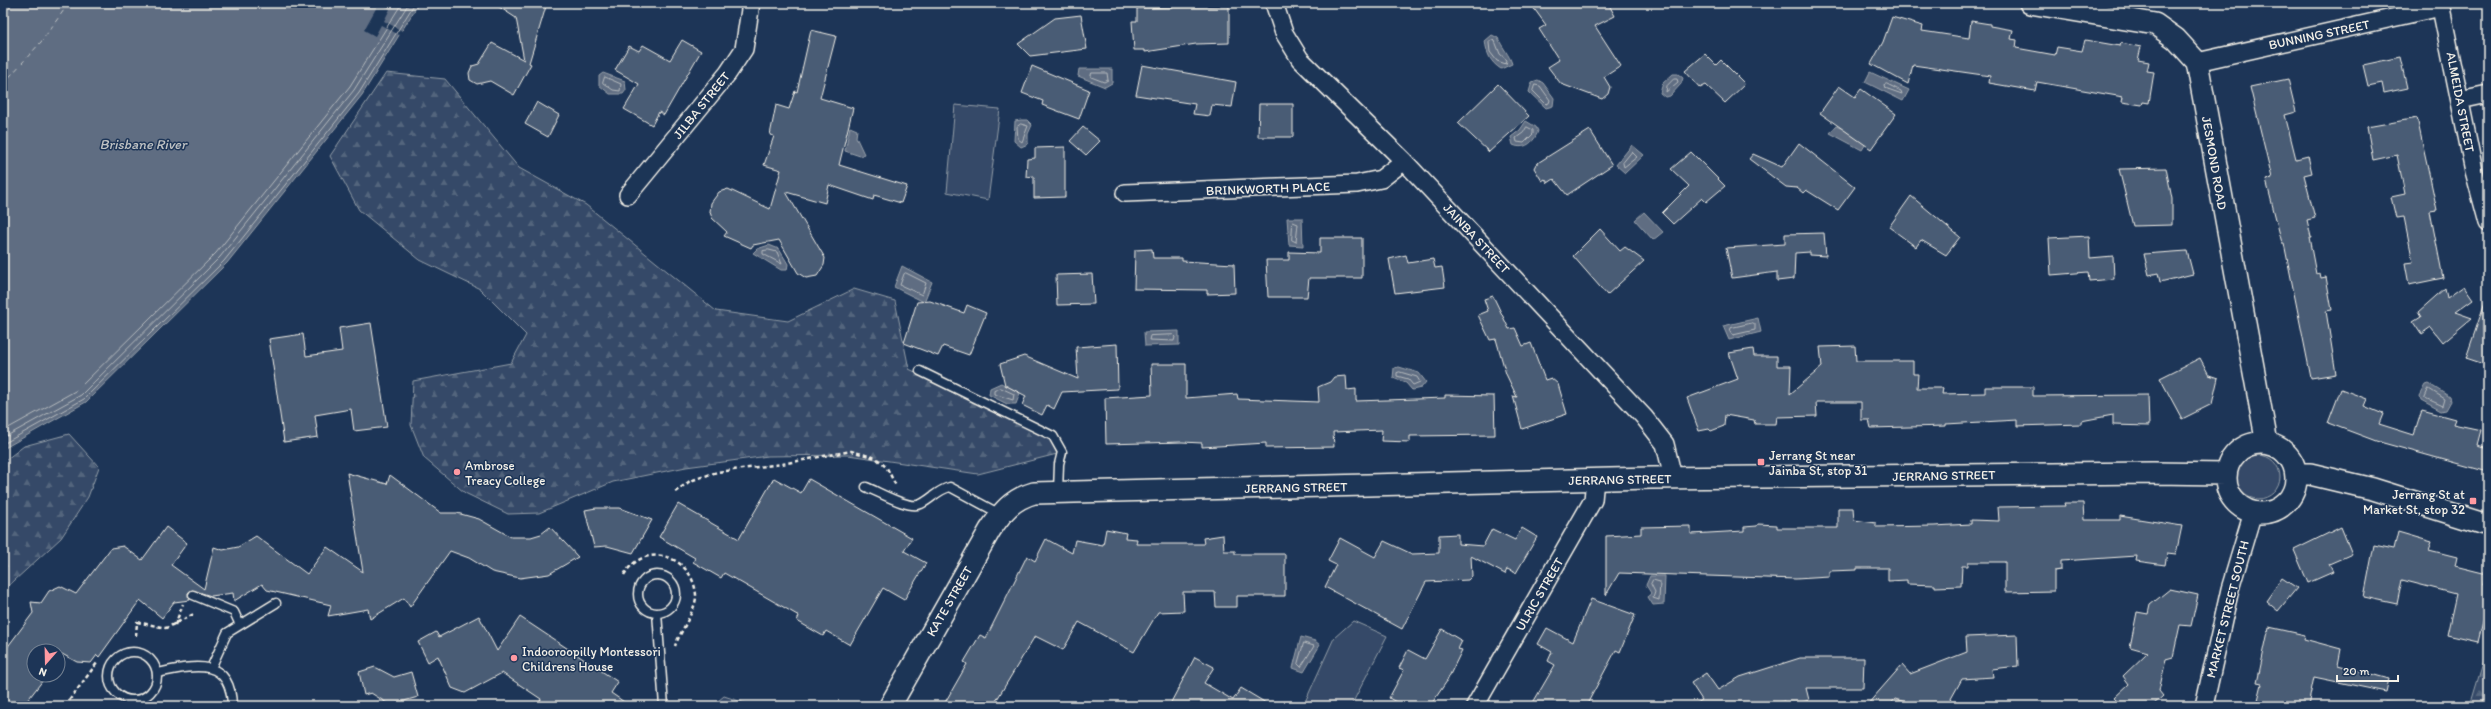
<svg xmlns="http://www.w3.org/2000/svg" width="2491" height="709" font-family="Itim,sans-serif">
<defs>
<pattern id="forest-firs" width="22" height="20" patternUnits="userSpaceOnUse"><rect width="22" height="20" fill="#354a67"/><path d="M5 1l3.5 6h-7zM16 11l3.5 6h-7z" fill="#53657d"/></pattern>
</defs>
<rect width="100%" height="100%" fill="#1d3557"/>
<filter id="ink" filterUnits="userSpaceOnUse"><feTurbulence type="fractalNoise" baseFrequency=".025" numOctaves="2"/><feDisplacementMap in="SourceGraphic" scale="8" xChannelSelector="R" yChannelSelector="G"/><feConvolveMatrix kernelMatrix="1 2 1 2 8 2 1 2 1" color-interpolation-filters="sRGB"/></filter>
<g filter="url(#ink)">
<path fill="url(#forest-firs)" stroke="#949ea8" d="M386,73L445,79L519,168L586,205L716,311L788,321L854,289L895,301L909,369L1049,436L1057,454L978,474L848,455L768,456L686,467L613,482L539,513L508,514L465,493L424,458L411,425L413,381L511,363L526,335L480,289L420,260L359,210L330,156Z
M69,434L99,467L88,497L61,538L3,591V462L24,446Z
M2488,646V706H2470Z
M724,696L754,706H712Z
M2385,702L2442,706H2379Z"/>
<path fill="#354a67" stroke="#949ea8" d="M955,105L1000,109L988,200L947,192Z
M2236 477a22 22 0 1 1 44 0a22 22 0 1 1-44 0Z
M1353,621L1387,636L1351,706H1313L1305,702L1334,638Z"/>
<path fill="#5e6d82" stroke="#9aa2ab" d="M3,3H419L362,95L227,263L86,402L3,449Z
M1492,35L1498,38C1502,47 1510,56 1512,64L1501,69C1490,62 1487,54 1485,41Z
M1079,69H1112V83L1105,87L1078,76Z
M1870,72L1909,90L1903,101L1865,82Z
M603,73L625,81L626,90L623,94H610L599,85V76Z
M1673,74H1678L1683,78L1681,84L1670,96L1665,97L1660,93L1663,83Z
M1538,80L1543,83L1554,98L1553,106L1546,108L1529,92L1532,82Z
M1021,120H1027L1032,125L1028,134V144L1021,147L1014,141L1015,121Z
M1526,121L1536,127L1538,131C1534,143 1524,150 1513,145L1511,137L1520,130Z
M1836,126L1868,140L1862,150L1830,133Z
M850,127L857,130L856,137L864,154L860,156L845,151Z
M1632,145L1644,155L1625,173L1616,165Z
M1644,212L1663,232L1653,240L1635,220Z
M1287,218H1302L1303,246L1289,245Z
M769,245L779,249L788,264L787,270H781L753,253L757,249Z
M902,266L932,282L924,302L894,287Z
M1758,318L1761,332L1729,340L1723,326Z
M1179,331V345L1145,346L1144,332Z
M1399,367L1419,373L1426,382L1421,388L1412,390L1406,383L1393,378L1394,368Z
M1001,383L1020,393L1016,404H1007L989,395L990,388Z
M2429,384L2450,397L2451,401L2446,410L2441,411L2421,400L2420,396L2426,385Z
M1650,576H1665L1664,604L1653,605L1648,597L1651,593L1646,585Z
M1301,637L1315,641L1320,645L1304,672L1293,668Z"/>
<path fill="#1d3557" d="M379,3L390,9L384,21L404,32L401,36L381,25L375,36L364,30Z"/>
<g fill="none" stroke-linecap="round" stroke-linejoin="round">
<path stroke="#b8bcbf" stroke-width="1" d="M1492,40L1495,41L1500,54L1507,60L1506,64L1497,61L1490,52L1489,43Z
M1092,73H1107L1108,80L1104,82L1091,77Z
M605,77L621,84L620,91L613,90L603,83Z
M1674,79H1677L1678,82L1666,92L1667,86Z
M1887,84L1901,91L1902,94L1885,88L1884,85Z
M1535,85L1540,86L1550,100L1549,103L1546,104L1533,91Z
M1021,124L1028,126L1022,142L1018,139L1017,127Z
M1527,127L1533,130V134L1524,143L1517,142L1516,138L1523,133Z
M1632,152L1637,157L1624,167L1623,163Z
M1293,222L1298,224L1296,242L1292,240Z
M769,250L777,252L782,264L763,254V251Z
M906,273L926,283L922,295L900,285L904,274Z
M1753,323L1755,324V330L1733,335L1730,331L1731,328Z
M1173,335L1175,337L1174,341L1149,340L1150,336Z
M1400,372L1417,377L1420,382L1413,385L1408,379L1397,376V373Z
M1001,388L1014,394L1013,400L994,394V391Z
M2429,389L2445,399L2443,406L2425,398Z
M3,431L77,390L216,253L350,86L402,3
M3,438L81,395L220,257L354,90L409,3
M3,444L84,399L224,261L359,93L415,3
M1653,580L1660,582L1659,600L1653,598L1655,592L1651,584Z
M1304,643L1314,646L1301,667L1298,664Z"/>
<path stroke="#c0c3c4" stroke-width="1" stroke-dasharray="5 4" stroke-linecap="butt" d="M3,84L41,42L69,3"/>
</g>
<path fill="#485b74" stroke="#f4f1e8" d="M493,3H547L529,63L531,64L514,95L490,81L477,84L470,80L469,73L472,66L479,64L492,43L524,60L516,18Z
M1530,3H1608L1615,16L1595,26L1621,66L1604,77L1610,87L1608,94L1602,99L1561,84L1548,67L1559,60L1539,29L1546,25Z
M1229,6V43L1196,44L1145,52V50H1134L1132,21H1137V8Z
M1081,15L1087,49L1030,56L1018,44L1055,18Z
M1892,17L1923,26L1922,31L1969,38L1971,21L1990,24V26L2013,30L2011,39L2017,40L2016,48L2055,55L2057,47L2082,51L2085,40L2120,46L2121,43L2141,47L2138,60L2149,62L2147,71L2154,72L2149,103L2143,102L2142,105L2122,102L2123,97L2037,82L2035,91L1989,83L1990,76L1913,65L1908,84L1871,64L1883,42Z
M811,30L836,36L820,98L853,108L839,165L907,186L901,203L874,195L873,200L829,185L825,203L786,192L825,258L824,265L817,276L806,278L798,273L779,240L753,245L751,248L724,236L727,232L712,218L710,212L711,203L719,192L728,189L770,209L781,170L764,165L774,136L770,135L776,105L789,109L795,91L797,92Z
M682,40L701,51L664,115L659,112L652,125L624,109L639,84L615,70L629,46L639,51L643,45L670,60Z
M1705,54L1716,65L1721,60L1745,84L1725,103L1706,85L1700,88L1685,71Z
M2400,57L2407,88L2384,93L2382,83L2368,86L2363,65Z
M1142,65L1236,82L1232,107L1212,105L1210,116L1193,114L1195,104L1136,95Z
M1032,66L1089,90L1079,119L1042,105L1043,101L1022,93Z
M2288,79L2296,112L2285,115L2296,159L2308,156L2312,173L2304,175L2315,218L2307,220L2311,237H2309L2316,274L2320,273L2321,278L2326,277L2332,310L2326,311L2336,374L2311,378L2284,243H2282L2266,180L2272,178L2250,87Z
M1498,84L1529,116L1489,152L1458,123Z
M1839,86L1855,97L1861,89L1896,114L1871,149L1820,113Z
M537,102L559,115L548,137L525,124Z
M1259,104H1293V137H1258Z
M2417,118L2437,210L2430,211L2443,278L2409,285L2405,263L2413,262L2404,217L2396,218L2391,197L2405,194L2397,155L2373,160L2367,127Z
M1083,127L1100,141L1086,155L1070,141Z
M1590,130L1612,165L1567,195L1554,179L1548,183L1545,179L1542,181L1534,168L1536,164Z
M1799,143L1855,187L1838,210L1806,190L1803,193L1797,188L1786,187L1749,159L1753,154L1782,167Z
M1065,147V197L1034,198V176L1026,177L1027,159L1035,158V148Z
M1691,152L1725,186L1706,202L1702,198L1673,224L1662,213L1689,186L1671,169Z
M2166,168L2172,199V225L2133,226L2119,169Z
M1911,196L1960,237L1946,255L1921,240L1916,247L1889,227Z
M1600,229L1620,251L1625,247L1644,261L1607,295L1573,256Z
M1824,233L1826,256L1810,255V252L1795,253L1794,279L1777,281V272L1732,278L1726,248L1785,244V234Z
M2089,236L2090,258L2113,256L2114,279L2089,281L2088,272L2051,275L2049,238Z
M1320,238H1362V278H1309L1307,297H1268L1266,260H1289V252L1320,253Z
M1152,249L1153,258H1182V261L1234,264L1235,293L1207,294V290L1134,289L1135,250Z
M2187,251L2193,274L2160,282L2158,273L2149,275L2144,254Z
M1406,255L1408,263L1433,259L1435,268L1442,267L1445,287L1395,293L1389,259Z
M1092,274L1094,304L1057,305L1056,275Z
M2464,286L2473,299L2455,312L2472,318L2443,342L2431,327L2421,334L2413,322L2421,317L2418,312L2445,288L2447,298Z
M1493,296L1509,329L1515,328L1523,346L1531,343L1545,380L1551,378L1558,384L1567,414L1522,429L1513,396L1517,397L1506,374L1496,339L1490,340L1478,315L1488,311L1484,299Z
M930,301L964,313L967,305L986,313L969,355L943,346L938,356L904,343L917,302Z
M2485,302H2488V351L2484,364L2466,358Z
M371,323L387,427L354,431L351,409L315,415L318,437L284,442L269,339L303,334L306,356L342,351L339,328Z
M1117,344L1118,389L1062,392L1054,409L1047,405L1042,415L1022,405L1026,396L1005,385L1000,364L1024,356L1078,379L1076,347Z
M1855,346L1856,361H1913V374H1918L1917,388H1943L1942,394L1985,393V387H2033V396L2148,395L2149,426L2113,425V415L2081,421V424L2017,426V420L1946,424V426L1871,428L1869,420H1861V402H1816L1817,416L1777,417L1776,424H1755L1754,420L1725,415L1724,426L1711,431L1709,429L1699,431L1687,398L1738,379L1729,353L1753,349L1754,356H1777V366H1791L1790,394L1822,367L1820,347Z
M2200,358L2209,375L2218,378L2212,404L2182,419L2160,378Z
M1151,364H1186V398L1237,394L1238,399L1319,402L1318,387L1330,382L1334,377L1346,376L1347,390L1356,389V401L1445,398V395L1494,396L1495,435L1410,436V442L1381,441L1382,430L1333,432L1334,447L1266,448V443L1202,447V443L1182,442L1106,444L1105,398L1152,395Z
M2341,389L2367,399L2364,406L2383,414L2379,424L2414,435L2422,410L2455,419L2453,424L2481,430L2477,445L2488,448V472L2376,441L2328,423Z
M347,473L387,484L390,475L441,513H457L479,519L511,537H531L541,534L550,527L578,557L549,574L520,578L492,572L469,558L450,551L410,607L404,598L370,619L368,609L328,616L331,605L267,590L262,584L234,601L233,593L211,596L192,590L188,593L190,600L174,602L162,618L140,600L99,657L97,655L91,663L77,662L62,654L58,660V651H34V675H47L23,706H3V653L33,613L31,602L41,603L49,591L60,586L76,594L111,548L123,546L142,560L166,527L187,543L171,565L204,589L214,547L223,550L238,547L256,536L307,574L327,547L363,572Z
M774,478L801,493L809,479L912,538L904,551L926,563L904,600L883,588L850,645L826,631L823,636L797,621L799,616L724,573L721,578L693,562L695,558L659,537L678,504L739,539Z
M2064,503H2083L2084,520H2120V516L2182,526L2176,554L2167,553L2165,565L2136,561L2137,556L2061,561V570L2054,571V591L2005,592V562H1968V566H1962L1961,586L1935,587V585L1907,584V580L1888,581V568H1857V570L1829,571V577L1796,579L1619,573L1606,595V536L1641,534V527L1691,526V534L1744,531V527L1757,526L1758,524L1777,525V528H1838V508H1853L1854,520L1876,523V527L1934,526L1971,524V520L1999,521L1998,507L2065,506Z
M596,508H620L652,520L633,553L607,546L594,547L585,510Z
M2341,527L2352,554L2329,564L2333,572L2308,583L2294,550Z
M1522,528L1537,537L1516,573L1507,569L1505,574L1471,556L1472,576L1468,580L1426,582L1402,629L1325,587L1336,565L1328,561L1340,538L1375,557L1384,541L1412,554L1439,553V535L1458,534V544L1483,546L1492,529L1515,540Z
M1106,529L1126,533L1125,538L1137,539L1136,544H1204L1203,538L1223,535L1224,551H1235V554H1285V596H1237V607H1216L1215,592H1183L1184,611L1158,612L1134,652L1079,622L1063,650L1035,636L993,706H943L967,664L964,662L980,635L986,638L1027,556L1035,561L1046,539L1072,553L1075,540L1103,545Z
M2398,532L2432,542L2429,550L2457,557L2455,566L2487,574L2484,584L2488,585V601L2478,642L2447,635L2456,594L2402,580L2397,604L2364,597L2374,545L2394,549Z
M2282,578L2297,588L2278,611L2266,601Z
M2170,589L2198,595L2191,626L2180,625L2173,657L2166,659L2159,691L2163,696L2152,706H2122L2114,698L2129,684L2123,676L2148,652L2130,647L2137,612L2148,614L2150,605Z
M1591,599L1635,615L1620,652L1616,650L1586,706H1531L1555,665L1548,661L1552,652L1538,644L1547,628L1573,642Z
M479,616L497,651L520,617L618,682L611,693L630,706H538L541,699L502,673L465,693L452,688L438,656L428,662L418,642L436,632L439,637Z
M2269,627L2305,635L2304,639L2341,649L2338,665L2389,679L2386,692L2314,677L2308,706H2260L2261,701L2258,700L2262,684L2257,683Z
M1442,629L1462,641L1458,649L1462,650L1447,681L1430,706H1403L1389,698L1404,670L1399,668L1408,650L1425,659Z
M2017,635L2018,666L1992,669L1993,677L1962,679L1947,706H1918L1895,699L1889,706H1866L1902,665L1910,674L1967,652L1966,637Z
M1195,657L1214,667L1204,683L1233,700L1241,688L1271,706H1169Z
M1800,658H1864L1863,688H1806L1809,700L1792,706H1786L1784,701L1770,706H1692L1702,700L1691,683L1706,673L1718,690L1740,677Z
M375,667L394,677L411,672L418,697L390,705L371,693L364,695L359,672Z"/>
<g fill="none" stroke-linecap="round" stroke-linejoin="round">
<defs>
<path id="service" d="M920,371L1053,436L1062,452L1059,464L1058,492
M866,487C879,492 909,510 921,504C932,499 937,490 950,487L1000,514
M638 594a19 19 0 1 1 38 0a19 19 0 1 1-38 0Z
M193,595L234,612L240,625
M657,613L664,706
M109 676a24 24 0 1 1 48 0a24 24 0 1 1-48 0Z
M211,668L227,633L276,603
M157,673C192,666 231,655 232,706"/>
<path id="minor" d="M1274,3L1284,33L1300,59L1404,161L1644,417L1665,444L1673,477
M2440,3L2474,171L2488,223
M2197,62L2441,7
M2460,100L2488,94
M1125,193L1357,184L1381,179L1404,161
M628,195L728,73L744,49L751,3
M1475,706L1593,500L1595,479
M2204,706L2230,589L2253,512"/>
<path id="tertiary" d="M2030,3L2155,24L2176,39L2197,62L2267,443
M2226 478a35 35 0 1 1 70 0a35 35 0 1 1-70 0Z
M2296,474H2310L2373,489L2488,525
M890,706L990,530C1002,512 1012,499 1034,493L1651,478L2153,473L2226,474"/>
</defs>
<use href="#service" stroke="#f4f1e8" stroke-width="11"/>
<use href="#minor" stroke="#f4f1e8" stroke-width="20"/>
<use href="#tertiary" stroke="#f4f1e8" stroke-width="24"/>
<path stroke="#f4f1e8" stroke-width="2.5" stroke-dasharray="4 3" stroke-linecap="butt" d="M675,492L690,481L717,472L782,464L851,451L876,458L887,468L896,486
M624,575C644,540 693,555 696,595C697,608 680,632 675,646
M175,625L183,604
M136,636L137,622L166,628L194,614
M65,706L97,663"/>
<use href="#service" stroke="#1d3557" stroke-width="8"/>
<use href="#minor" stroke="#1d3557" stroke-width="17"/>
<use href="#tertiary" stroke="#1d3557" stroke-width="21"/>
</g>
</g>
<g fill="#ff9aa2" stroke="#1d3557" stroke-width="1.5">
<rect x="1757" y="458" width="8" height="8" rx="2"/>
<circle cx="457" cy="472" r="4"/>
<rect x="2469" y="497" width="8" height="8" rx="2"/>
<circle cx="514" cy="658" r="4"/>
</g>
<g text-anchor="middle" stroke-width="3" stroke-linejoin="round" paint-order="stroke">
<g font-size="13" fill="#f4f1e8" stroke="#1d3557">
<text transform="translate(2319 34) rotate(-12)" y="5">BUNNING STREET</text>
<text transform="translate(2461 102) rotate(79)" y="5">ALMEIDA STREET</text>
<text transform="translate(701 105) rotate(-51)" y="5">JILBA STREET</text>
<text transform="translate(2215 163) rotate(80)" y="5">JESMOND ROAD</text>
<text transform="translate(1268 188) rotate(-2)" y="5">BRINKWORTH PLACE</text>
<text transform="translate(1477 238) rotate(47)" y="5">JAINBA STREET</text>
<text transform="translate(1944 475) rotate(-1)" y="5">JERRANG STREET</text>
<text transform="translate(1620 479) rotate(-1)" y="5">JERRANG STREET</text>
<text transform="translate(1296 487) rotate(-1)" y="5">JERRANG STREET</text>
<text transform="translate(1539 594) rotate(-60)" y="5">ULRIC STREET</text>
<text transform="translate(949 601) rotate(-60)" y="5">KATE STREET</text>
<text transform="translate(2227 609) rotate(-76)" y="5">MARKET STREET SOUTH</text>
</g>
<g font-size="13" fill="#f4f1e8" stroke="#1d3557" text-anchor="start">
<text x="1769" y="460">Jerrang St near<tspan x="1769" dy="15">Jainba St, stop 31</tspan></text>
<text x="465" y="470">Ambrose<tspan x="465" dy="15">Treacy College</tspan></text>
<text x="2465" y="499" text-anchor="end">Jerrang St at<tspan x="2465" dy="15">Market St, stop 32</tspan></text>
<text x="522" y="656">Indooroopilly Montessori<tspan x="522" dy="15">Childrens House</tspan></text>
</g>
<g font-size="14" font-style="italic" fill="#c0c3c4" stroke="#1d3557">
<text x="143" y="149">Brisbane River</text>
</g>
</g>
<rect width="2491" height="709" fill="none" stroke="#1d3557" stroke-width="16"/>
<rect x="8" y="8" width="2475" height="693" fill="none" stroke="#f4f1e8" stroke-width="1.5" filter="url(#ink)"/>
<g transform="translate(46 663) rotate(200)"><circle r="19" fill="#1d3557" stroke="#738091"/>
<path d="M0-3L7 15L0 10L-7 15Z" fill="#ff9aa2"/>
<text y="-6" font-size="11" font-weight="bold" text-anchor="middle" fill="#f4f1e8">N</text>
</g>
<path d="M2337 675v6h61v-6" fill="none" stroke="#f4f1e8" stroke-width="2"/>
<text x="2343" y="675" font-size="12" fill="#f4f1e8" stroke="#1d3557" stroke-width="3" paint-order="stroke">20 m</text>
</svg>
